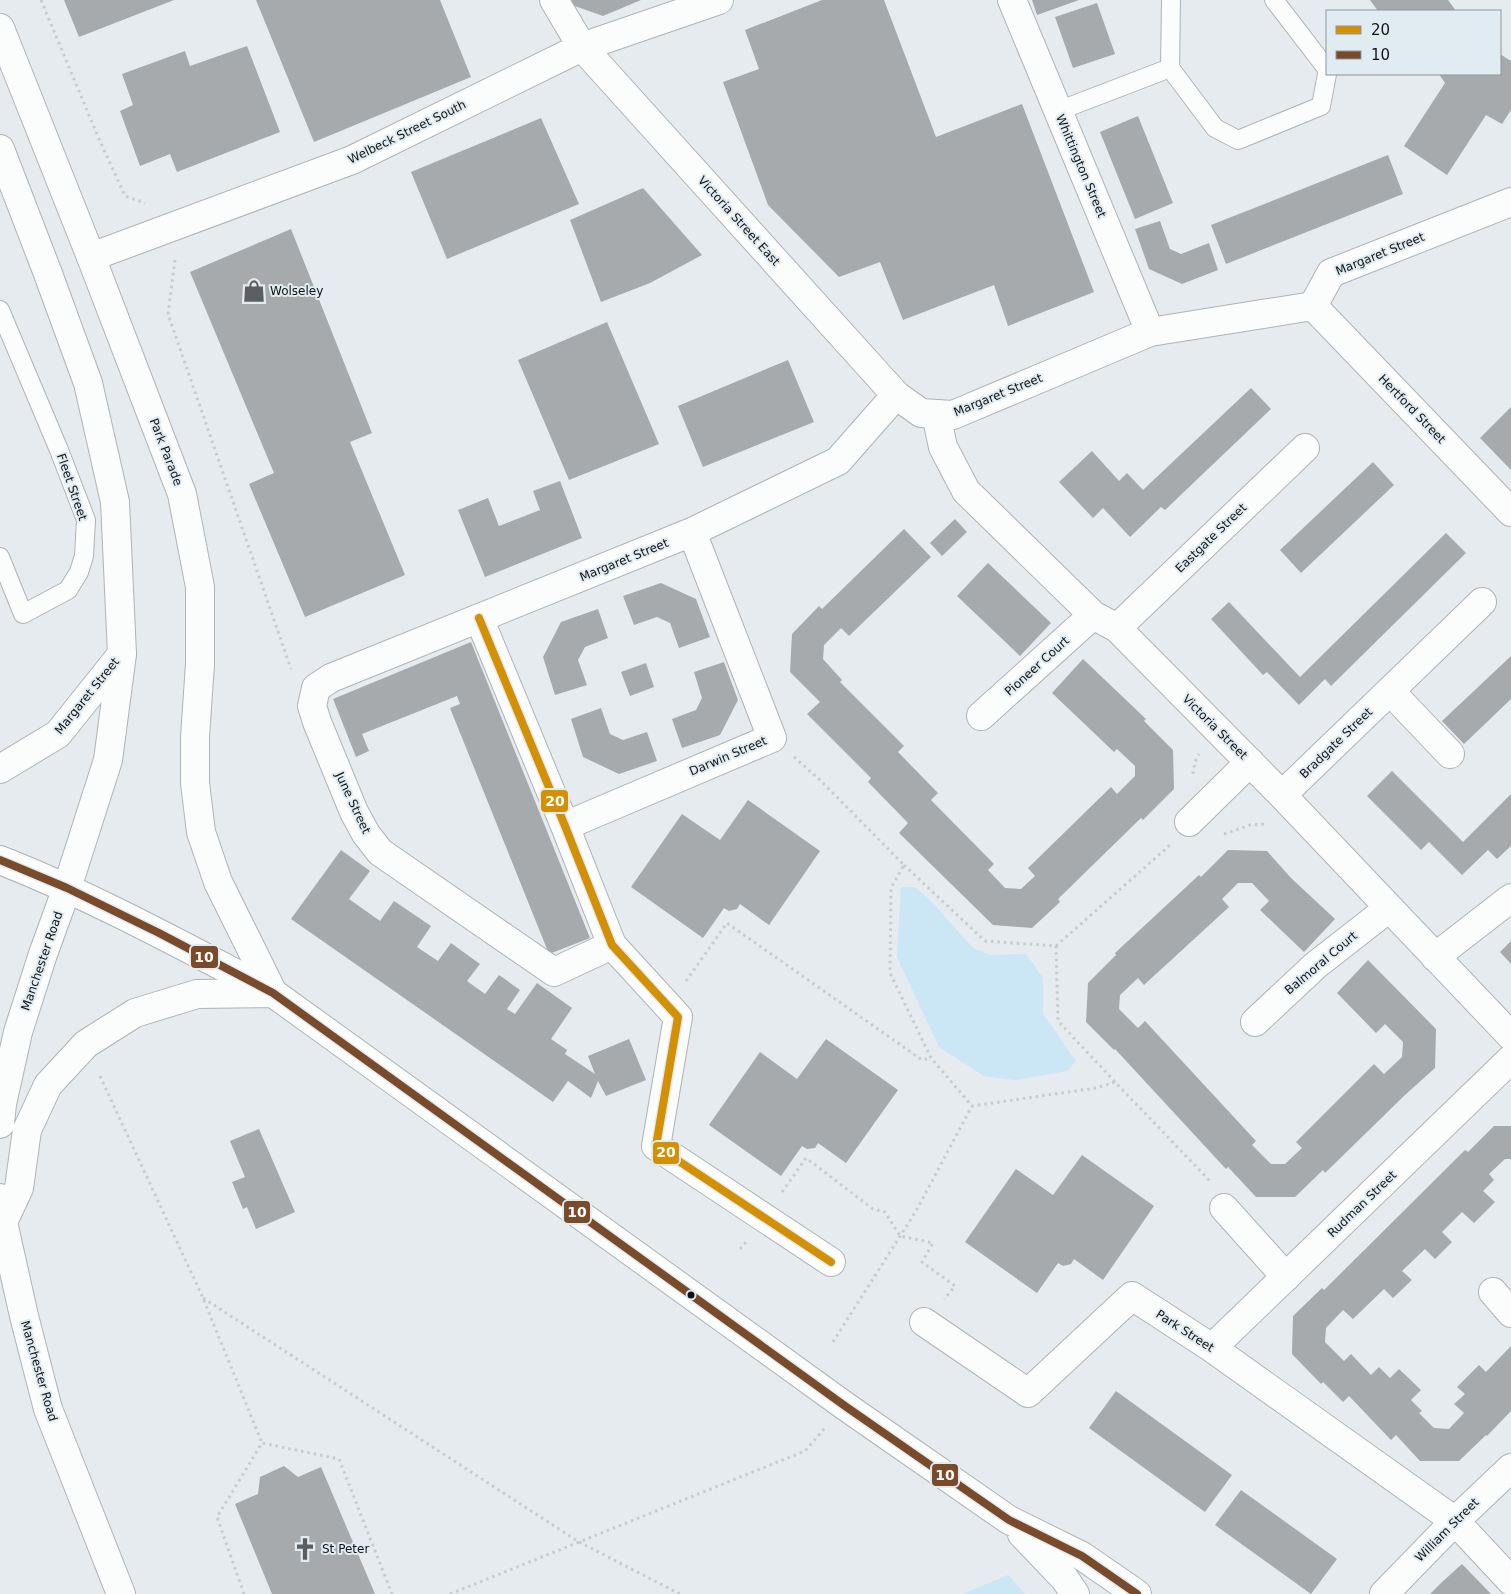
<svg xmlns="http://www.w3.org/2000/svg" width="1511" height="1594" font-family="'DejaVu Sans',sans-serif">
<rect width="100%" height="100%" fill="#e5ebee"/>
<path fill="#cbe6f5" d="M901,887H914L927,897L973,948L990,955L1026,954L1043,978V1014L1076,1061L1067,1071L1015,1080L984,1076L939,1047L897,957Z
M1008,1575L1025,1594H962Z"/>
<path fill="#a6aaad" d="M64,0H174L79,37Z
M256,0H440L471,77L314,142Z
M568,0H641L603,16L569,4Z
M822,0H884L936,137L1022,104L1094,292L1008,326L994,285L903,320L880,262L839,277L768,205L723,82L759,69L745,30Z
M1032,0H1079L1037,15Z
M1370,0H1448L1456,11H1378Z
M1097,3L1115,54L1073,68L1055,17Z
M247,46L280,132L177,172L170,154L140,166L120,111L133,105L122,74L185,51L190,66Z
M1500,54L1511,61V110L1502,124L1486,115L1447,175L1404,146L1445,83L1439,74H1500Z
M1138,116L1173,203L1135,219L1100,132Z
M541,118L579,204L447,259L411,172Z
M1388,155L1403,194L1226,264L1211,225Z
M643,188L702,255L650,283L601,302L570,220Z
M1160,221L1170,249L1181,254L1209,243L1218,270L1182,284L1149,269L1135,229Z
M291,229L372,433L350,442L405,575L305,617L249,484L274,473L190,272Z
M607,322L659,444L569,480L518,360Z
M788,360L814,422L703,467L678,406Z
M1251,388L1271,409L1165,510L1161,507L1130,537L1103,508L1093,518L1059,482L1092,451L1119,481L1127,473L1143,490Z
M1511,407V470L1480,438Z
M1373,462L1394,485L1301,573L1280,550Z
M560,481L582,538L485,577L458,510L488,498L499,526L540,510L533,491Z
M955,519L967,532L942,556L930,543Z
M904,529L931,557L849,636L841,628L824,645L823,659L842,680L840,682L904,746L898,752L938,793L931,800L994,864L988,870L1005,888L1021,889L1035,876L1028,868L1111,787L1117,794L1135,776V766L1117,749L1114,752L1052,693L1083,659L1146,719L1144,721L1173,750L1174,789L1143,820L1141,818L1058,899L1060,902L1032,928L993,925L899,833L908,823L868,782L871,778L807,714L820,702L790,672L792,634L819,606L822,609Z
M1446,533L1466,553L1331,686L1325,679L1299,705L1267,672L1263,675L1211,619L1229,602L1300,677Z
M988,563L1051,623L1020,656L957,596Z
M661,583L696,599L710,637L679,648L670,623L657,617L634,625L623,596Z
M598,609L608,638L585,647L578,660L587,685L555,695L543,657L561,622Z
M471,642L590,938L549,954L450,708L460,704L457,696L362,734L369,751L356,757L333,699Z
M1511,656V699L1464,744L1442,721Z
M724,662L738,700L720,735L682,748L672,719L696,710L702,698L694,672Z
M646,663L654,687L630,696L621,672Z
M601,708L610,734L623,740L647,732L657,761L619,774L583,757L571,719Z
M1392,771L1463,842L1511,794V846L1497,859L1488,850L1462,875L1429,842L1421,850L1367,796Z
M748,800L820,851L769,925L740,904L737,909L729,911L724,908L703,938L631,887L682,814L720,840Z
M341,850L370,871L349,899L380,921L394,901L431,926L417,947L438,961L451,943L480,964L467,981L485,994L499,975L520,990L507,1009L515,1014L537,983L572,1008L551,1039L567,1050L565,1054L595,1074L588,1056L629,1039L646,1080L606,1096L598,1081L591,1098L568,1081L553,1102L291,919Z
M1228,850L1267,851L1291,878L1335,919L1304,952L1260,910L1269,901L1252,883H1238L1222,899L1229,907L1144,985L1138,978L1120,995L1119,1009L1138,1028L1145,1021L1256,1141L1252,1145L1271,1164H1285L1302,1148L1296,1142L1374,1064L1384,1074L1402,1057L1403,1042L1385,1024L1376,1033L1337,993L1368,960L1436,1029L1435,1068L1405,1095L1325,1173L1323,1170L1295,1197H1256L1228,1167L1226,1169L1115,1049L1114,1050L1086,1022L1088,983L1116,955L1115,953L1199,875L1201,877Z
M1511,941V964L1500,952Z
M826,1039L898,1090L846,1163L818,1143L815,1148L807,1149L802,1146L781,1176L709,1125L760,1052L797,1079Z
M1494,1126H1511V1159H1505L1489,1174L1494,1180L1483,1191L1495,1202L1474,1223L1462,1212L1442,1232L1452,1242L1435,1259L1425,1249L1402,1271L1412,1280L1393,1298L1384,1289L1353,1319L1343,1310L1326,1328L1325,1342L1344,1361L1351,1354L1371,1375L1379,1367L1390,1378L1399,1369L1421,1390L1411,1400L1422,1411L1419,1413L1434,1428L1449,1429L1464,1413L1454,1404L1465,1394L1457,1387L1479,1365L1486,1372L1511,1346V1411L1487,1436L1486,1435L1459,1461H1420L1396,1435L1391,1440L1349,1396L1343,1402L1323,1382L1321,1384L1292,1354L1293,1316L1322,1288L1324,1290L1465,1150L1468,1152Z
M259,1129L295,1212L256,1229L247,1207L243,1209L232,1182L245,1177L230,1141Z
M1082,1155L1154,1206L1103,1280L1074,1259L1071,1264L1063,1266L1058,1263L1037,1293L965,1242L1016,1169L1053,1195Z
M1116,1391L1232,1475L1205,1512L1089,1428Z
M284,1466L298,1477L321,1467L375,1594H272L235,1504L258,1494L260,1477Z
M1241,1490L1337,1559L1311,1594L1215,1525Z
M1462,1564L1491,1594H1430L1441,1583Z"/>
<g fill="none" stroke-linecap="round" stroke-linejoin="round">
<defs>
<path id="lane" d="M1171,0L1170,68L1215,128L1238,140L1321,106L1327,74
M1274,0L1327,69
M1058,111L1170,68
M0,310L59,450L86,520L84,556L79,572L68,590L23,614L0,557"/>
<path id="street" d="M1012,0L1150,332
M91,257L352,160L582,47L719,0
M1313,306L1331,273L1511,202
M936,414L943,447L966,491L1093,615L1117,628L1282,795L1511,1036
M479,618L565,826L612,945L678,1017L656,1146L831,1262
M1117,628L1305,448
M1390,691L1450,754
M981,716L1093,615
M0,769L58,734L122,654
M1282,795L1482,602
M1189,822L1250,762
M565,826L772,738L692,532
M0,860C94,897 183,946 273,993
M612,945L554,972L380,852L366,834L354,812L317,722L312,706L316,688L331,678L692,532L838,461L896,395
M1435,957L1511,898
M1255,1022L1316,965L1389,908
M1224,1208L1286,1277
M1493,1292L1511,1313
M924,1322L1028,1393L1132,1296L1212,1348L1455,1521L1511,1581
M1212,1348L1511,1059
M1384,1594L1455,1521L1511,1468"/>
<path id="secondary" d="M554,0L582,47L896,395L921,413L953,415L1150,332L1313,306L1511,512"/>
<path id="highway" d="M0,28L91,257L182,494L200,587V664L195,737V783L201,832L218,882L273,993L845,1406L1009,1520L1082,1556L1137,1594
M0,149L47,271L88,383L115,502L122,654L108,760L67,888L43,954L18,1032L2,1104L0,1124
M0,1198L3,1222L24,1316L48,1409L121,1594
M3,1222L19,1188L27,1130L48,1085L86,1044L135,1013L197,994L273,993
M1022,1534L1065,1579L1075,1594"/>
</defs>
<use href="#lane" stroke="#afb3b5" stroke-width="20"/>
<use href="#street" stroke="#afb3b5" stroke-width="30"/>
<use href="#secondary" stroke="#afb3b5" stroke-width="30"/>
<use href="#highway" stroke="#afb3b5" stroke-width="30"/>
<path stroke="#c9cbcb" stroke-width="3" stroke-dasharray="2.5 4" stroke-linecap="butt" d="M41,0L99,139L125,196L145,203
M175,260L168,314L291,669
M794,757L819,779L904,865L891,888L890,973L931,1058L972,1106L1096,1088L1115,1082L1210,1181
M1193,774L1195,762L1199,754
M1224,834L1250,825L1266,824
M904,865L985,941L1056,946L1058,1021L1115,1082
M1056,946L1170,845
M686,981L727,923L922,1060L931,1058
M100,1076L203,1298L262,1443
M782,1192L806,1158L873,1209L885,1212L900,1236L933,1243L922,1262L955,1286L944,1299
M740,1249L746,1242
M203,1298L579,1542L680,1594
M833,1342L916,1211L972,1106
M244,1594L217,1517L262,1443L339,1459L392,1594
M450,1594L805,1451L824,1429"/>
<use href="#lane" stroke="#fbfcfc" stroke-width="18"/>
<use href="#street" stroke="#fbfcfc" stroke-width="28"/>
<use href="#secondary" stroke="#fbfcfc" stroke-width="28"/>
<use href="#highway" stroke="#fbfcfc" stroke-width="28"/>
<defs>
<path id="bus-1" d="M479,618L565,826L612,945L678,1017L656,1146L831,1262"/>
<path id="bus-2" d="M0,860L67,888L159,933L273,993L845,1406L1009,1520L1082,1556L1137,1594"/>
</defs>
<use href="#bus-1" stroke="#e1ecf2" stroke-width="11"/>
<use href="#bus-2" stroke="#e1ecf2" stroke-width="11"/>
<use href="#bus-1" stroke="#d49003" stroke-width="8"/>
<use href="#bus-2" stroke="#7a4b2a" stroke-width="8"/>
</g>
<defs>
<symbol id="shop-bare" viewBox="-9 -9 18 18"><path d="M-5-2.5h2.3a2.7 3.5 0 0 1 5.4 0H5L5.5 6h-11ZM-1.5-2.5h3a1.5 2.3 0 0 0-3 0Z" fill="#5b5f61" stroke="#e1ecf2" stroke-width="2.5" paint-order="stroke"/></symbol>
<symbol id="church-bare" viewBox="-9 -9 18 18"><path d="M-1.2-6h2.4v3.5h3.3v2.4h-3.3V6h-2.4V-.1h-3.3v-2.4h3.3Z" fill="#5b5f61" stroke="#e1ecf2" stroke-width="2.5" paint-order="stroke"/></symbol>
</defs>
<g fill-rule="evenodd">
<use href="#shop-bare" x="238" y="275" width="32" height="32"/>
<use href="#church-bare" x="289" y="1533" width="32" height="32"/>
</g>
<circle fill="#101315" stroke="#e1ecf2" stroke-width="2" cx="691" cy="1295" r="4.5"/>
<g text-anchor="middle" stroke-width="4" stroke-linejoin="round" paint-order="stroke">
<g font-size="12" fill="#101315" stroke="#e1ecf2">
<text transform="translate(407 132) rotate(-26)" y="4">Welbeck Street South</text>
<text transform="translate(1081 166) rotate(67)" y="4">Whittington Street</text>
<text transform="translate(739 221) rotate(48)" y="4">Victoria Street East</text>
<text transform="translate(1380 254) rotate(-22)" y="4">Margaret Street</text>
<text transform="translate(998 395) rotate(-22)" y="4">Margaret Street</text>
<text transform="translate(1412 409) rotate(46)" y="4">Hertford Street</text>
<text transform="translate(166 452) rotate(69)" y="4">Park Parade</text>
<text transform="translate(72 487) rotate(71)" y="4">Fleet Street</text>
<text transform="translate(1211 538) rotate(-44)" y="4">Eastgate Street</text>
<text transform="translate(624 560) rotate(-22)" y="4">Margaret Street</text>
<text transform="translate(1037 666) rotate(-42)" y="4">Pioneer Court</text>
<text transform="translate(87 696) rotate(-51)" y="4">Margaret Street</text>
<text transform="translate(1215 727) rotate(45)" y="4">Victoria Street</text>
<text transform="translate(1336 743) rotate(-44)" y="4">Bradgate Street</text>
<text transform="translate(728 756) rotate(-23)" y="4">Darwin Street</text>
<text transform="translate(353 803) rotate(65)" y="4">June Street</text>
<text transform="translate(42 961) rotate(-71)" y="4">Manchester Road</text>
<text transform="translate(1321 963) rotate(-40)" y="4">Balmoral Court</text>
<text transform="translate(1362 1204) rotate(-44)" y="4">Rudman Street</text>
<text transform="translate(1185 1331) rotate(33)" y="4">Park Street</text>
<text transform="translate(39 1371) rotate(74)" y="4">Manchester Road</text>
<text transform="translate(1447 1530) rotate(-45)" y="4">William Street</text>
</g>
<g font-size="12" fill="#101315" stroke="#e1ecf2" text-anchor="start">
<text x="270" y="295">Wolseley</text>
<text x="322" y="1553">St Peter</text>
</g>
</g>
<g stroke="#e1ecf2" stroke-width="2">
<rect x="540" y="789" width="29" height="24" rx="5" fill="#d49003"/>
<rect x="190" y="945" width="29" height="24" rx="5" fill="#7a4b2a"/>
<rect x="652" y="1141" width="28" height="24" rx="5" fill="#d49003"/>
<rect x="563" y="1200" width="28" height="24" rx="5" fill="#7a4b2a"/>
<rect x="931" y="1463" width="28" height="24" rx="5" fill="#7a4b2a"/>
</g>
<g font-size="14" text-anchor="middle" font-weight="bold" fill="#fff">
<text x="555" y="806">20</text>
<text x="204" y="962">10</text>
<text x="666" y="1157">20</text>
<text x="577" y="1217">10</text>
<text x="945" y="1480">10</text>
</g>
<rect x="1326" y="10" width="175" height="65" fill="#e1ecf2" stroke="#8d959a"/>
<rect x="1336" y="26" width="25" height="8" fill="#d49003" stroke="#8d959a"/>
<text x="1371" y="35" font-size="15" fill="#101315">20</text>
<rect x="1336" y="51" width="25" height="8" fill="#7a4b2a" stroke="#8d959a"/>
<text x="1371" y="60" font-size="15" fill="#101315">10</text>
</svg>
